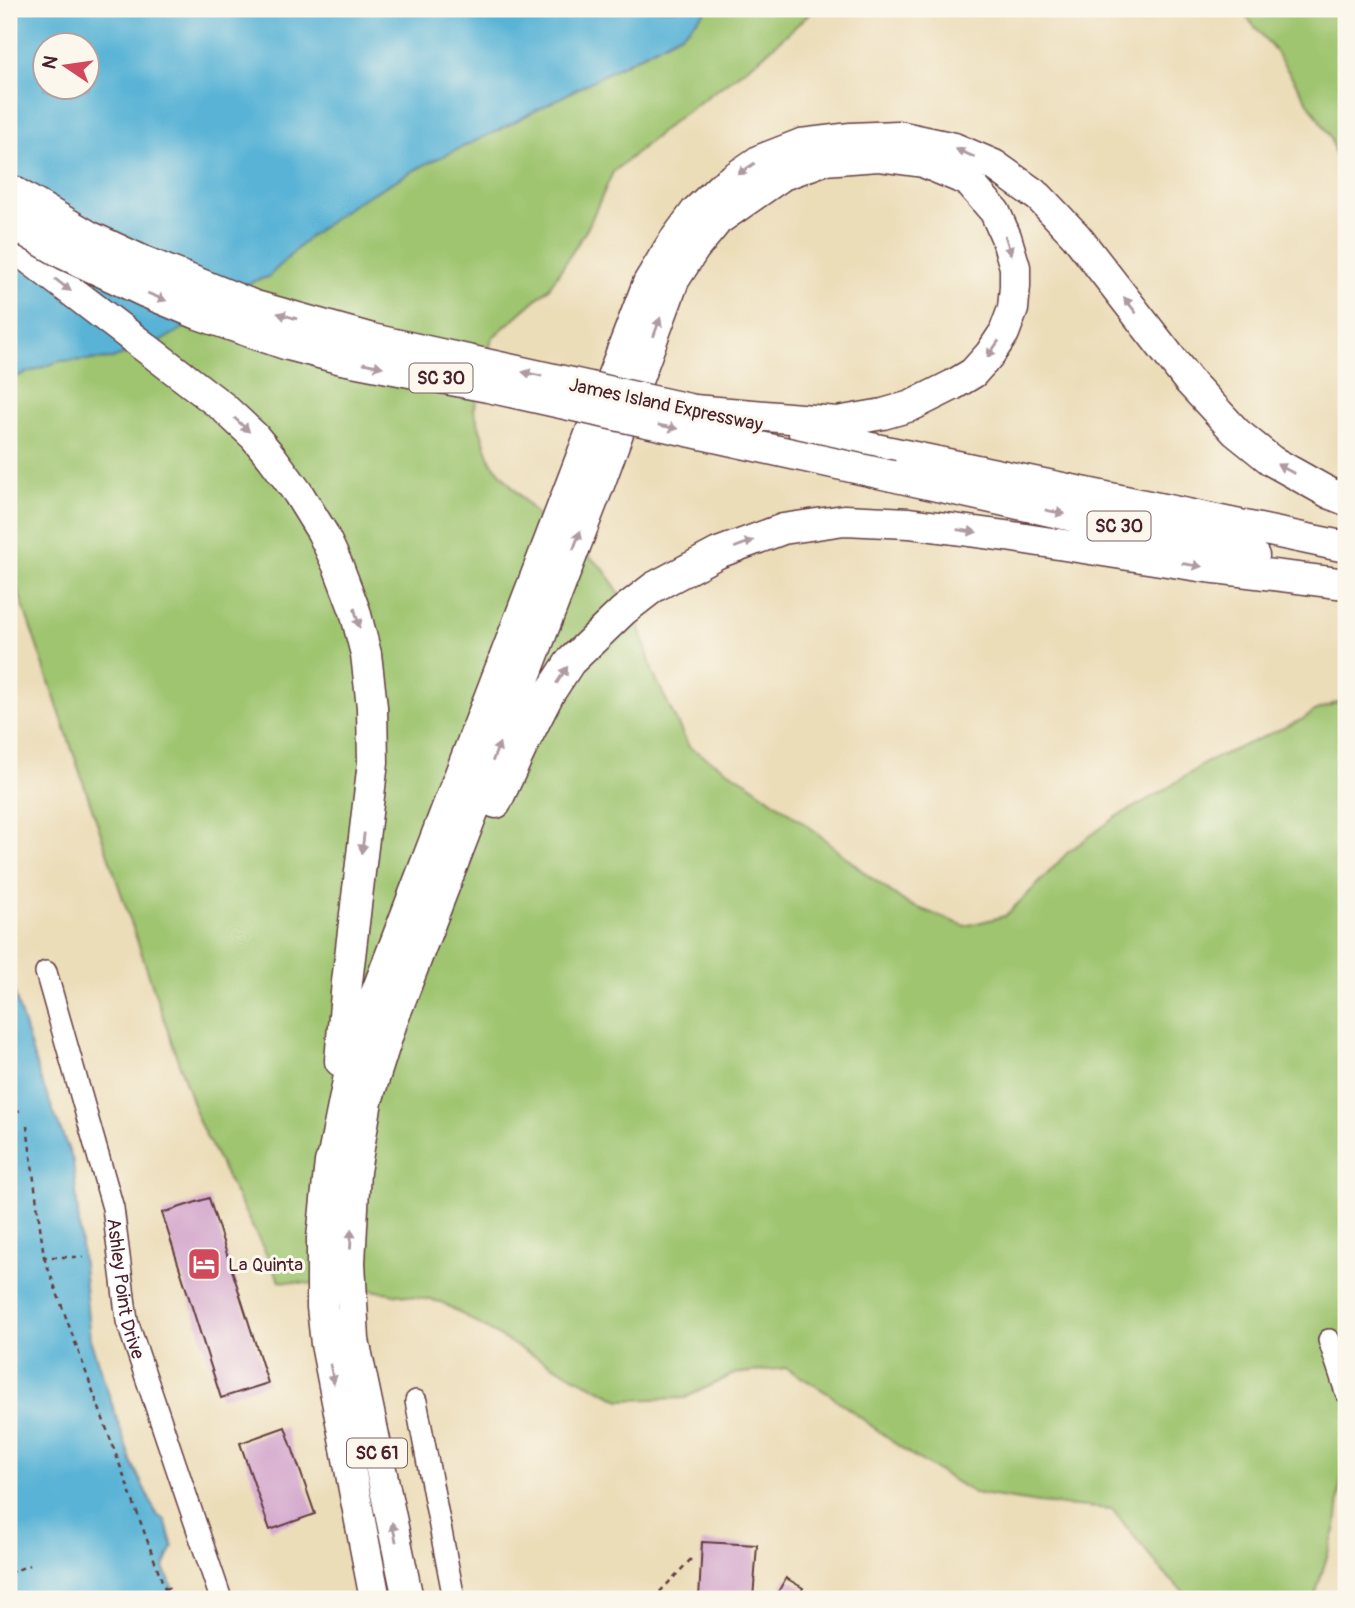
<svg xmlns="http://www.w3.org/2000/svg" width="1355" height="1608" font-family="Pangolin,sans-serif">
<rect width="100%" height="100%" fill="#fbf7ec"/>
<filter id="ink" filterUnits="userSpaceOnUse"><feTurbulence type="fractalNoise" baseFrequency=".0143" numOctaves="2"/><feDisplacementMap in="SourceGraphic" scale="14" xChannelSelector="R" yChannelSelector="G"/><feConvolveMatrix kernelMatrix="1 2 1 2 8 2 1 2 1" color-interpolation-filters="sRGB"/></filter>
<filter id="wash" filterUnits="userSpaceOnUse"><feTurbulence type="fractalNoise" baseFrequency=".00686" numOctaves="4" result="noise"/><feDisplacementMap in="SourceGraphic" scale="28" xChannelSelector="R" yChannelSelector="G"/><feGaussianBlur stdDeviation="1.57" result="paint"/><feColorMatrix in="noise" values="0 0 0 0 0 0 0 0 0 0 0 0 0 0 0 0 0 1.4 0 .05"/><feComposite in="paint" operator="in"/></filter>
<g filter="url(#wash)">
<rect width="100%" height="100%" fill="#ecddb9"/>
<path fill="#9fc570" stroke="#74724e" stroke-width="2" d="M708,9H815L759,59L678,118L613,172L587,229L549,288L492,338L474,410L491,462L536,514L603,568L639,624L653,673L689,747L747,782L816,832L866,874L908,904L965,926L1005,916L1039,883L1068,852L1116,817L1163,791L1207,762L1301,720L1315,711L1346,699V1431L1336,1527L1314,1599H1191L1164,1573L1112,1509L1038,1503L974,1493L905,1451L829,1394L786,1368L734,1374L685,1398L620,1400L523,1350L441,1302L360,1288L280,1281L199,1122L9,564V379L60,361L112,359L254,281L268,277L309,237L356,202L422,166L625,64L683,33Z
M1240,9H1346V204L1331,138L1275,51Z"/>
<path fill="#58b3d6" stroke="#516980" stroke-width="2" fill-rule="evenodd" d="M9,9H708L683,33L501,129L422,166L356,202L309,237L268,277L254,281L231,294L196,321L157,343L112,359L60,361L9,379ZM46,46H88V88H46Z
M9,975L39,1075L73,1161L90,1339L132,1463L157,1515L165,1520L173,1547L164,1567L177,1599H9Z"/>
<g id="blocks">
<path fill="#d3a6cc" d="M209,1198L268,1383L221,1398L162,1213Z
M285,1427L315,1514L270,1530L240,1443Z
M702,1542L757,1545L753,1599H699Z
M786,1578L803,1588L797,1599H774Z"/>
</g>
</g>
<g filter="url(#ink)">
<use href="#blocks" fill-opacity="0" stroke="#623c40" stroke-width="2"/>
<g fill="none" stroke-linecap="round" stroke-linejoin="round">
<defs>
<g id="minor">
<path id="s1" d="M46,972L113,1208L127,1321L221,1599"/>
<path d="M1329,1340L1346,1392"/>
<path d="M416,1401L454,1599"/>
</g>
<path id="highway" d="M9,243L223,407L254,436L273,459L298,493L322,532L338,566L355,611L366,654L372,707L373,762L347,982L340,1061
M804,434L1346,547
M892,476L1254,556
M496,803L523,745L549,694L570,662L623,611L654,587L718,553L783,529L844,520L909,523L1013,537L1199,566L1346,584
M330,1162L322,1238V1307L326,1344L375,1599
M328,1181L348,1081L365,1022L648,283L671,245L696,211L722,186L760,160L801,144L851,138L898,136L954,148L994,165L1039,197L1076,236L1188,380L1236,432L1272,461L1331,494L1346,500
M408,1599L354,1340L350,1262L355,1171L367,1101L392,1022L600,482L674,280L694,249L718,220L754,195L783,175L824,160L878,156L923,162L968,181L995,212L1006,237L1015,267V286L1013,309L1004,333L990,354L973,373L953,385L911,406L883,414L837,422L694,410"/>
</defs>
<use href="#minor" stroke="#623c40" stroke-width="24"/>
<use href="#highway" stroke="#623c40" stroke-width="33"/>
<path stroke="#623c40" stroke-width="2.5" stroke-dasharray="5 5" stroke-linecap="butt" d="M9,1092L19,1112
M27,1126L44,1257H83
M44,1257L165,1589L137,1599
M9,1502L11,1501
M9,1573L30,1565
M165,1589L172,1587
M653,1599L694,1556"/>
<use href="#minor" stroke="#fff" stroke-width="21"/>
<use href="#highway" stroke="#fff" stroke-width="30"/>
<defs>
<path id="highway-bridge" d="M9,189L89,236L143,261L255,306L372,339L694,410
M9,222L64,254L145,292L198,314L285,344L342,359L488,387L892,476"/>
</defs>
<use href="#highway-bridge" stroke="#623c40" stroke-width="33" stroke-linecap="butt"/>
<use href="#highway-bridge" stroke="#fff" stroke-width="30"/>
</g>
<defs><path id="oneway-solid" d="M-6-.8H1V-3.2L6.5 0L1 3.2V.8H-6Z" transform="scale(1.75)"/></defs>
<g fill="#ae9aa0">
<use href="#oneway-solid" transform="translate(965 153) rotate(-157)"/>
<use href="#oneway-solid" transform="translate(746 169) rotate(146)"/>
<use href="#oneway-solid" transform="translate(1008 245) rotate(73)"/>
<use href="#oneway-solid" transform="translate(63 285) rotate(38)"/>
<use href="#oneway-solid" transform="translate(157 297) rotate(22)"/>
<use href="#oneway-solid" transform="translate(1130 305) rotate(-128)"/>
<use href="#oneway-solid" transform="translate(287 316) rotate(-164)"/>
<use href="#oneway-solid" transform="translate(657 327) rotate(-70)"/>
<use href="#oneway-solid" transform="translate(993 349) rotate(125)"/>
<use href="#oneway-solid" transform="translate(373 365) rotate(11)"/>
<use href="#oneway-solid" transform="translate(532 374) rotate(-168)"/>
<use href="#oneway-solid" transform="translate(242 425) rotate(43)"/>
<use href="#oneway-solid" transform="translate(668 427) rotate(12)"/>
<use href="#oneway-solid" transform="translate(1286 469) rotate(-151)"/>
<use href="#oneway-solid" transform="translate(1055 512) rotate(12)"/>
<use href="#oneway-solid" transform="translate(967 531) rotate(8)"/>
<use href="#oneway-solid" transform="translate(577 540) rotate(-69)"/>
<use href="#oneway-solid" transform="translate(744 544) rotate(-21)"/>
<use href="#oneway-solid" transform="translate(1192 565) rotate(9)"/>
<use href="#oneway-solid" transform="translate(357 618) rotate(75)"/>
<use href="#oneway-solid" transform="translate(562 675) rotate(-57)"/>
<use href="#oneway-solid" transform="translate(496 752) rotate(-69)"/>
<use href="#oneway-solid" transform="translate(363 843) rotate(97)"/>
<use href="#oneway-solid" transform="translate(351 1239) rotate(-87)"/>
<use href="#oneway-solid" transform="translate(332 1374) rotate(79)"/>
<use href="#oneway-solid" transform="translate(394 1532) rotate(-102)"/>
</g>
</g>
<defs>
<symbol id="hotel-square" viewBox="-11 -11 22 22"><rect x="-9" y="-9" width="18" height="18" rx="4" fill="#d1495b" stroke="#fbf7ec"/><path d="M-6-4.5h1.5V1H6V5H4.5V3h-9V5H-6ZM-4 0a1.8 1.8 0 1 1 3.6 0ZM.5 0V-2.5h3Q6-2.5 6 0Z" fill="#fff"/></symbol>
</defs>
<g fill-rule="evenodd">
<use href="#hotel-square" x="185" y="1245" width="38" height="38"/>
</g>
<g text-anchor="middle" stroke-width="6" stroke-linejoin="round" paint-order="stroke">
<g fill="#fbf7ec" stroke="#7f6065" stroke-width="2">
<rect x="409.5" y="363.5" width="63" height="29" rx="5"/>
<rect x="1087.5" y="511.5" width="63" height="29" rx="5"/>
<rect x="347" y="1438.5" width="60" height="29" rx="5"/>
</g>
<g font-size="18" font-weight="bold" fill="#4a1f2b">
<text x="441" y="384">SC 30</text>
<text x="1119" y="532">SC 30</text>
<text x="377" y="1459">SC 61</text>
</g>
<g font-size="19" fill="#4a1f2b" stroke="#fbf7ec">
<text transform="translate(666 404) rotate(12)" y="7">James Island Expressway</text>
<text dy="7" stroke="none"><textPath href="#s1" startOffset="327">Ashley Point Drive</textPath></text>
</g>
<g font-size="19" fill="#4a1f2b" stroke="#fbf7ec" text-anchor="start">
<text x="228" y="1271">La Quinta</text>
</g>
</g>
<rect width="1355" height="1608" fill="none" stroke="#fbf7ec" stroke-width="35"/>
<g transform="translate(66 66) rotate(283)"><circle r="33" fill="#fbf7ec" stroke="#b4a19f" stroke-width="2"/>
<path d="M0-5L12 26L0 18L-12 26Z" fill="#d1495b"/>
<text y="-10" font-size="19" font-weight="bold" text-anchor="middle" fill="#4a1f2b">N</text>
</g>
</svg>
